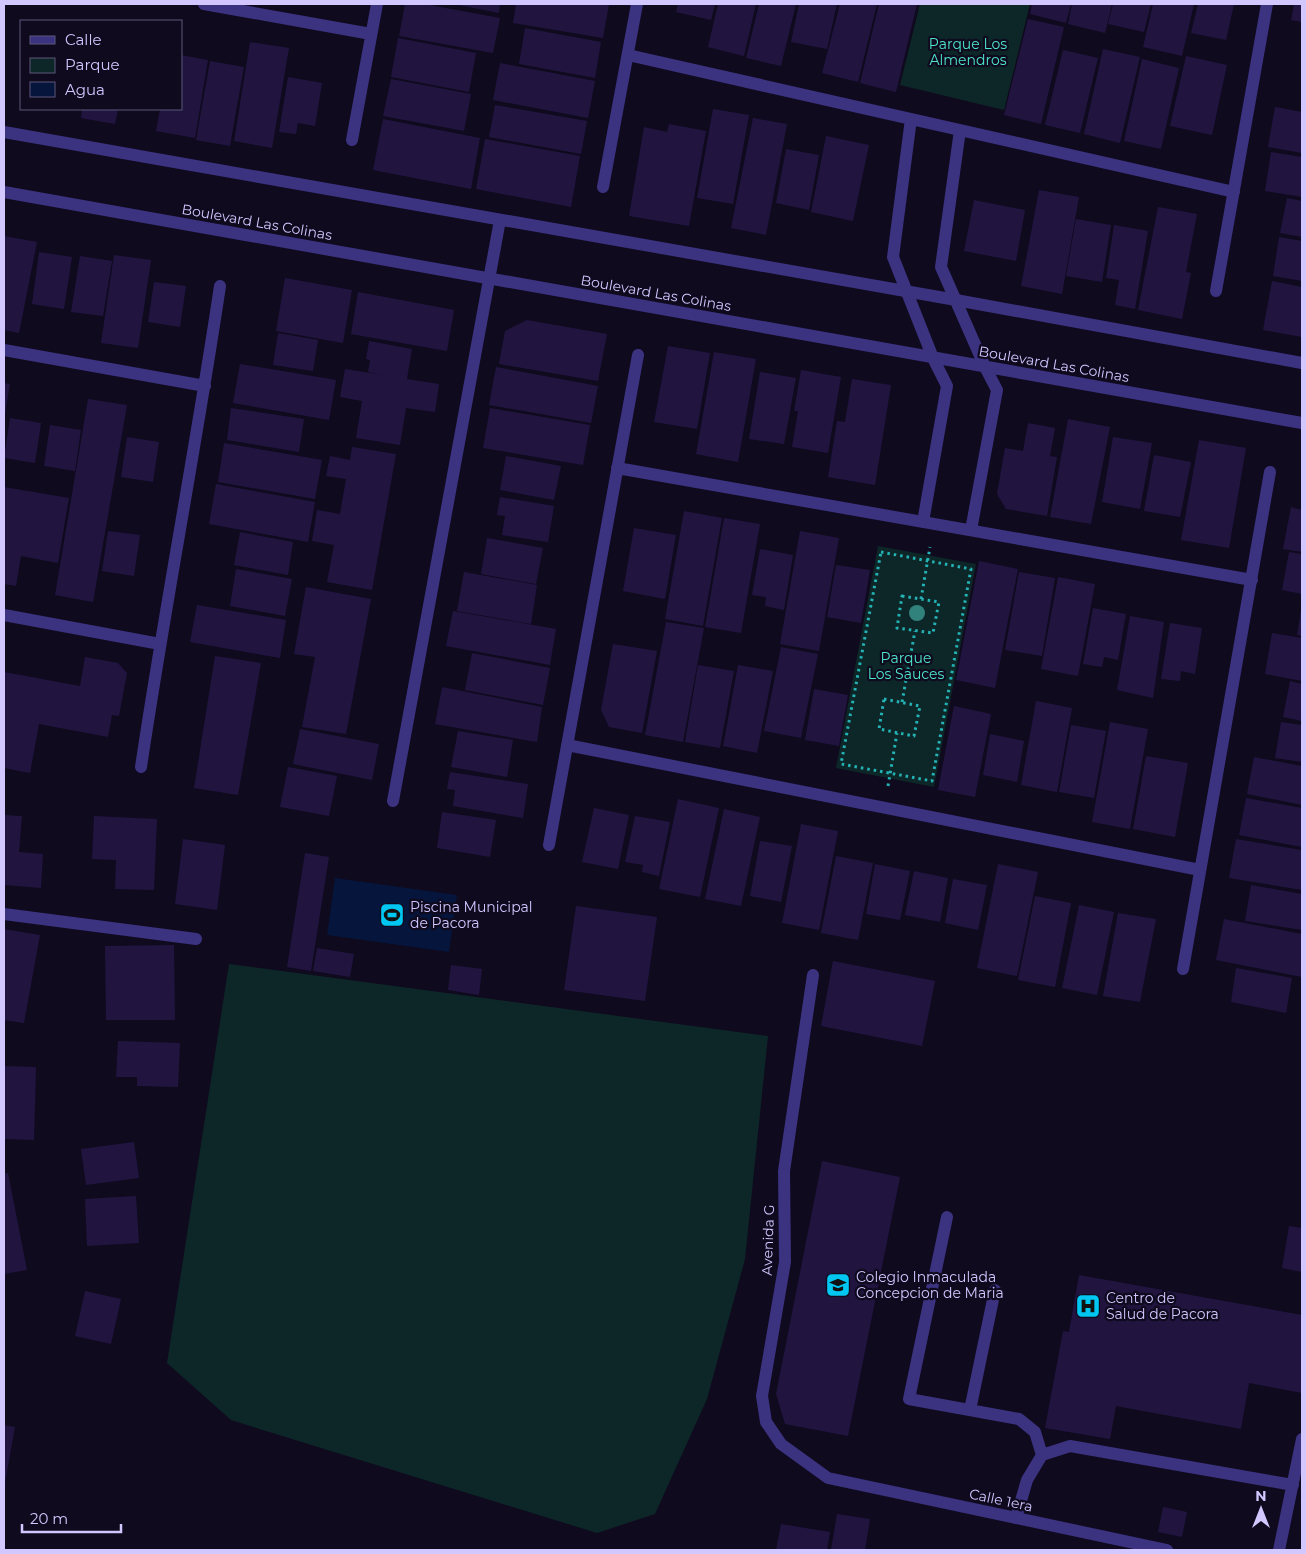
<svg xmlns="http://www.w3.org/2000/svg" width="1306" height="1554" font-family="Montserrat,sans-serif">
<rect width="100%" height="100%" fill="#0f0a1e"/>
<path fill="#0d2728" d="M920,4H1030L1004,110L900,85Z
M878,546L976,564L934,787L836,768Z
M229,964L768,1036L745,1259L707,1399L655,1514L597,1533L292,1439L231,1420L167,1363Z"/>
<path fill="#06153c" d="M335,878L457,895L449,952L327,935Z"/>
<path fill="#211540" d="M405,4H424L500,18L493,53L399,36Z
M454,4H500L499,13Z
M516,4H609L603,38L513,23Z
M678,4H715L711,20L676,12Z
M718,4H756L744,56L708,47Z
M759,4H796L781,66L746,58Z
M799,4H837L827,49L791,42Z
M840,4H877L858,82L822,73Z
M879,4H917L896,92L860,83Z
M1032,4H1071L1066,23L1030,14Z
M1072,4H1112L1105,33L1068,24Z
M1113,4H1151L1144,32L1108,24Z
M1153,4H1194L1182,56L1143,47Z
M1198,4H1234L1226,40L1191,33Z
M1294,4H1302V22L1291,20Z
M1028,19L1064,27L1041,124L1004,115Z
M525,28L601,42L595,78L519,64Z
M398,38L476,53L469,92L391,77Z
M250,42L289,48L272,148L234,141Z
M1103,49L1140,57L1120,143L1084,134Z
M1063,50L1098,58L1080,133L1045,125Z
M181,55L208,60L195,138L156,131L160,109H181Z
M1186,56L1227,65L1212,135L1170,126Z
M1142,59L1179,68L1161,149L1124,141Z
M210,61L244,67L230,146L196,140Z
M500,63L595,81L588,118L493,100Z
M288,77L322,83L315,126L298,123L296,134L279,132Z
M391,79L471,94L464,131L383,116Z
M495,105L587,121L581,154L489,137Z
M1275,107L1302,112V153L1268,147Z
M82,109H118L115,124L81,118Z
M713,109L749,115L733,204L697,198Z
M753,118L787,124L766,235L731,228Z
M383,119L480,138L471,189L373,170Z
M669,124L706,131L689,226L629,216L644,127L667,132Z
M826,136L869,145L853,221L811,212Z
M485,139L580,156L571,207L476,189Z
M786,149L819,155L809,210L776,203Z
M1271,152L1302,157V197L1265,191Z
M1039,190L1079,197L1062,294L1021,286Z
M1287,198L1302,201V237L1280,233Z
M974,200L1025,210L1016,261L964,251Z
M1158,207L1197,214L1186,272L1191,273L1182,319L1138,310Z
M1076,219L1111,225L1102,282L1066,276Z
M1114,225L1148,231L1135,309L1115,305L1119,280L1106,278Z
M4,236L37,242L19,333L4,330Z
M1279,237L1302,241V281L1273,276Z
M39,252L72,257L64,309L32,304Z
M114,255L151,260L138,348L101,343Z
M80,256L112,261L103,316L71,312Z
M285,278L352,290L343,343L276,331Z
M1272,281L1302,287V337L1263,330Z
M154,282L186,286L180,327L148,322Z
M358,292L454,310L447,351L351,334Z
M527,320L607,334L598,381L499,364L505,331Z
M278,333L318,340L313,371L273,365Z
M369,341L412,349L407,379L439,384L435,412L406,408L400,445L356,438L362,401L340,397L345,369L383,375L368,372L370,360L366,359Z
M668,346L710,353L697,429L654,422Z
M714,352L756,359L738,462L696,454Z
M240,364L336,380L329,420L233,403Z
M496,367L598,386L591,423L489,405Z
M801,370L841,377L828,453L792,447L798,411H794Z
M760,372L796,378L784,444L749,439Z
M852,379L891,385L875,485L828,477L837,421L845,422Z
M4,383L10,384L5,414H4Z
M88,399L127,405L93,602L55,595Z
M231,408L304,419L299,452L227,440Z
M490,408L590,425L583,465L483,448Z
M10,418L41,423L35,463L4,458Z
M1068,419L1110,427L1091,524L1050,517Z
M1028,423L1055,428L1050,456L1057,457L1047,516L1006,509L997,494L1005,448L1023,451Z
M50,425L81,430L75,471L44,466Z
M127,437L159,442L153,482L121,477Z
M1113,437L1152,443L1140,509L1102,502Z
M1199,440L1246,448L1229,548L1181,540Z
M224,443L322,460L315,499L218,482Z
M352,447L396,454L372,590L327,582L334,545L312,541L317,510L340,514L346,479L326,476L330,456L350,460Z
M1154,455L1191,462L1180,517L1144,511Z
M506,456L561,466L554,500L500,490Z
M216,484L315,502L308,542L209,524Z
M4,487L69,498L58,563L21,556L16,586L4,584Z
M500,497L554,506L548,542L502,535L505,516L497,515Z
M1291,507L1302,510V552L1283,549Z
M684,511L722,518L703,626L665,619Z
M724,518L760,524L741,633L705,627Z
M634,528L676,535L665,599L623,591Z
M108,531L140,535L134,576L102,571Z
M800,531L839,538L819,651L780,644Z
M240,532L293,542L288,575L234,565Z
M487,538L543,548L536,584L481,574Z
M760,549L793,555L784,610L765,606L766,597L752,595Z
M1289,552L1302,554V594L1282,590Z
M979,561L1018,569L995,688L956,680Z
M836,565L870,570L861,623L827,617Z
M236,569L292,579L285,616L230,606Z
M464,572L537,585L531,624L457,611Z
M1019,572L1055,578L1042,656L1005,650Z
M1058,577L1095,584L1078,676L1041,669Z
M306,587L371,599L346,734L302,727L315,657L294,654Z
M197,605L286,620L280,658L190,642Z
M1093,608L1126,614L1118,660L1104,657L1102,667L1083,664Z
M1301,610H1302V636L1297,635Z
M453,611L556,629L550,665L446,646Z
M1130,616L1164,622L1153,698L1117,690Z
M666,622L704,628L683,742L645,735Z
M1170,623L1202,628L1195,674L1181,671L1180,681L1161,679Z
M1272,633L1302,638V681L1265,674Z
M613,644L657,651L642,733L609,727L601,710Z
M781,647L818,654L801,738L764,731Z
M472,653L550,668L543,705L465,690Z
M215,656L261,663L238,795L194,788Z
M85,657L118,663L127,673L119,716L112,715L108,737L39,724L30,773L4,768V672L80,686Z
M698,665L734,671L720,748L685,742Z
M738,665L773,671L757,753L723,746Z
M1290,681L1302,684V721L1283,717Z
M442,687L542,707L537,742L435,724Z
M814,689L848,695L839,746L805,740Z
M1036,701L1072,708L1057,792L1021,785Z
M954,706L991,714L975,797L938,790Z
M1110,722L1148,729L1130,829L1092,822Z
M1281,722L1302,725V762L1275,758Z
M1071,725L1106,731L1094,798L1059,792Z
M300,729L379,744L372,780L293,764Z
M458,731L513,740L507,777L451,767Z
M990,734L1024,741L1017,782L983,775Z
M1146,756L1188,763L1175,837L1133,829Z
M1254,757L1302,766V805L1247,794Z
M288,767L337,776L329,816L280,807Z
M450,772L528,784L523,818L453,806L455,790L447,789Z
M1246,798L1302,808V847L1239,835Z
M678,799L719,808L700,897L659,889Z
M594,808L629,815L618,869L582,862Z
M724,809L760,817L741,906L705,899Z
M442,812L496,820L490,857L437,848Z
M4,815L22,816L19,852L43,854L41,888L4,885Z
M94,816L157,819L154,890L115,889L116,860L92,859Z
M635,816L670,822L659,876L642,872L643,865L625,862Z
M801,824L838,831L819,930L782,923Z
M183,839L225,845L217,910L175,904Z
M1236,839L1302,850V890L1229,878Z
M760,841L792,846L781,902L750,896Z
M305,853L329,857L311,971L287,967Z
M836,856L873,863L858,940L821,933Z
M875,864L910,871L900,920L866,914Z
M998,864L1038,872L1017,976L977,968Z
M914,871L948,878L940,922L905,915Z
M953,879L987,885L978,930L945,923Z
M1251,885L1302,894V930L1245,921Z
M1035,896L1071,903L1055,987L1018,980Z
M1079,905L1114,912L1097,995L1062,988Z
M576,906L657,917L645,1001L564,990Z
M1118,913L1156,919L1140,1002L1103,996Z
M1224,919L1302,934V977L1216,960Z
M4,929L40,935L24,1023L4,1020Z
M174,945L175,1020H106L105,946Z
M317,948L354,954L350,977L313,971Z
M833,961L935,981L922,1046L821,1026Z
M451,965L482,969L479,995L448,990Z
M1236,968L1292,978L1286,1013L1231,1002Z
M118,1041L180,1043L178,1087L137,1086V1077H116Z
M4,1066L36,1067L34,1140L4,1139Z
M134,1142L139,1178L86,1185L81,1149Z
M822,1161L900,1177L848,1436L785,1424L776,1394Z
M8,1173L27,1270L4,1274V1174Z
M136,1196L139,1243L87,1246L85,1199Z
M1289,1226L1302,1228V1272L1282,1268Z
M1079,1275L1302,1315V1393L1249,1383L1241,1429L1116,1406L1110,1439L1045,1428L1063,1331L1069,1332Z
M85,1291L121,1299L111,1344L75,1336Z
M4,1425L15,1427L5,1483L4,1482Z
M1163,1507L1187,1512L1182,1537L1158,1532Z
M837,1514L870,1519L865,1550H831Z
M781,1524L830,1532L827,1550H776Z"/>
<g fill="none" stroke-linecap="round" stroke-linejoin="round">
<path stroke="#25b2b5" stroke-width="3" stroke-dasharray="2.5 4" stroke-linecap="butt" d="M881,552L971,569L932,781L841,764Z
M902,596L939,602L933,633L897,628Z
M921,599L930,547
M884,699L920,706L914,736L879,729Z
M902,702L915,631
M888,786L897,733"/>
<path stroke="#3b3280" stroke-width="12" d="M947,1217L909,1399L1019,1419L1035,1432L1042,1455
M970,1410L995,1290
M1016,1518L1027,1480L1042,1455L1070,1446L1293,1485
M1279,1550L1302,1439"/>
<path stroke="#3b3280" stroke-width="12" d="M204,4L371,34
M628,55L1234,192
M911,119L893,257L933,358L947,386L923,522
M960,130L941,267L985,367L997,390L971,530
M4,132L956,300L1302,363
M352,140L377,4
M603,187L637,4
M4,192L1302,423
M1216,291L1267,4
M4,350L205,386
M617,468L1252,580
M4,615L160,644
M567,745L1200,870
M141,767C165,606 196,447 220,286
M393,801L500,220
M549,845L638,355
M4,914L196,939
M1183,969L1270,472
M813,975L784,1171L785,1262L762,1396L766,1422L781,1444L828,1478L1167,1550"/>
</g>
<circle fill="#31827d" cx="917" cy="613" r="8"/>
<defs>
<symbol id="stadium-square" viewBox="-11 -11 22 22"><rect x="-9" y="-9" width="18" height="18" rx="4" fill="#00c7f2" stroke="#0f0a1e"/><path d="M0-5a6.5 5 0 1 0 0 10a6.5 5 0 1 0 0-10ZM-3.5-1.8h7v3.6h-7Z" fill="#111"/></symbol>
<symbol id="school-square" viewBox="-11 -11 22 22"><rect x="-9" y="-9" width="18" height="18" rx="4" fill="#00c7f2" stroke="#0f0a1e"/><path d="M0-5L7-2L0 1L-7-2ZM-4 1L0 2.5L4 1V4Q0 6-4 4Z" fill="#111"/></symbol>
<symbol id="hospital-square" viewBox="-11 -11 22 22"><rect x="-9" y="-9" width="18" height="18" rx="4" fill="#00c7f2" stroke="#0f0a1e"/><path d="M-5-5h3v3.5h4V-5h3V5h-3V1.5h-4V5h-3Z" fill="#111"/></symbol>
</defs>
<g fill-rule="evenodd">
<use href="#stadium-square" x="378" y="901" width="28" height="28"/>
<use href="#school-square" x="824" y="1271" width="28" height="28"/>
<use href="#hospital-square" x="1074" y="1292" width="28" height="28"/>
</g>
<g text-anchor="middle" stroke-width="4.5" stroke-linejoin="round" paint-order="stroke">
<g font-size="14" fill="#4de5cb" stroke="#0f0a1e">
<text x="968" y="49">Parque Los<tspan x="968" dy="16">Almendros</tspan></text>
<text x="906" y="663">Parque<tspan x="906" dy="16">Los Sauces</tspan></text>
</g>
<g font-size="14" fill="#d2c7ff" stroke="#0f0a1e">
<text transform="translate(257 222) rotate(10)" y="5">Boulevard Las Colinas</text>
<text transform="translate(656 293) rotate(10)" y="5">Boulevard Las Colinas</text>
<text transform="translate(1054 364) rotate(10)" y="5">Boulevard Las Colinas</text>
<text transform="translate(768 1240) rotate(-88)" y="5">Avenida G</text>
<text transform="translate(1001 1500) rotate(12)" y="5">Calle 1era</text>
</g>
<g font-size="14" fill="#d2c7ff" stroke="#0f0a1e" text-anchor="start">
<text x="410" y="912">Piscina Municipal<tspan x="410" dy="16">de Pacora</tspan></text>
<text x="856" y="1282">Colegio Inmaculada<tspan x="856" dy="16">Concepcion de Maria</tspan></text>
<text x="1106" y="1303">Centro de<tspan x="1106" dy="16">Salud de Pacora</tspan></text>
</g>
</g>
<rect width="1306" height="1554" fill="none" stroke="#d2c7ff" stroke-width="10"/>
<rect x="20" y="20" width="162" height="90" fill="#0f0a1e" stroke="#5d5678"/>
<rect x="30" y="36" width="25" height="8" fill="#3b3280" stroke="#5d5678"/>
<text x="65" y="45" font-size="15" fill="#d2c7ff">Calle</text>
<rect x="30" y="58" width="25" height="15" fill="#0d2728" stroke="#5d5678"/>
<text x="65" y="70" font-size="15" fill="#d2c7ff">Parque</text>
<rect x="30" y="82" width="25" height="15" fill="#06153c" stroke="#5d5678"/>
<text x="65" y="95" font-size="15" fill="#d2c7ff">Agua</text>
<g transform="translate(1261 1509)" stroke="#0f0a1e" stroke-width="4" paint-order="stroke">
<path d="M0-4L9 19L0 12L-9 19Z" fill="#d2c7ff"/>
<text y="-8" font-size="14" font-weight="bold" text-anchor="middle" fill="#d2c7ff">N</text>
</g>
<path d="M22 1524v8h99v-8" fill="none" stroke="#d2c7ff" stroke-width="2.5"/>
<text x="30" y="1524" font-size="15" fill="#d2c7ff" stroke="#0f0a1e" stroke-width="4" paint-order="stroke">20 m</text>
</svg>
